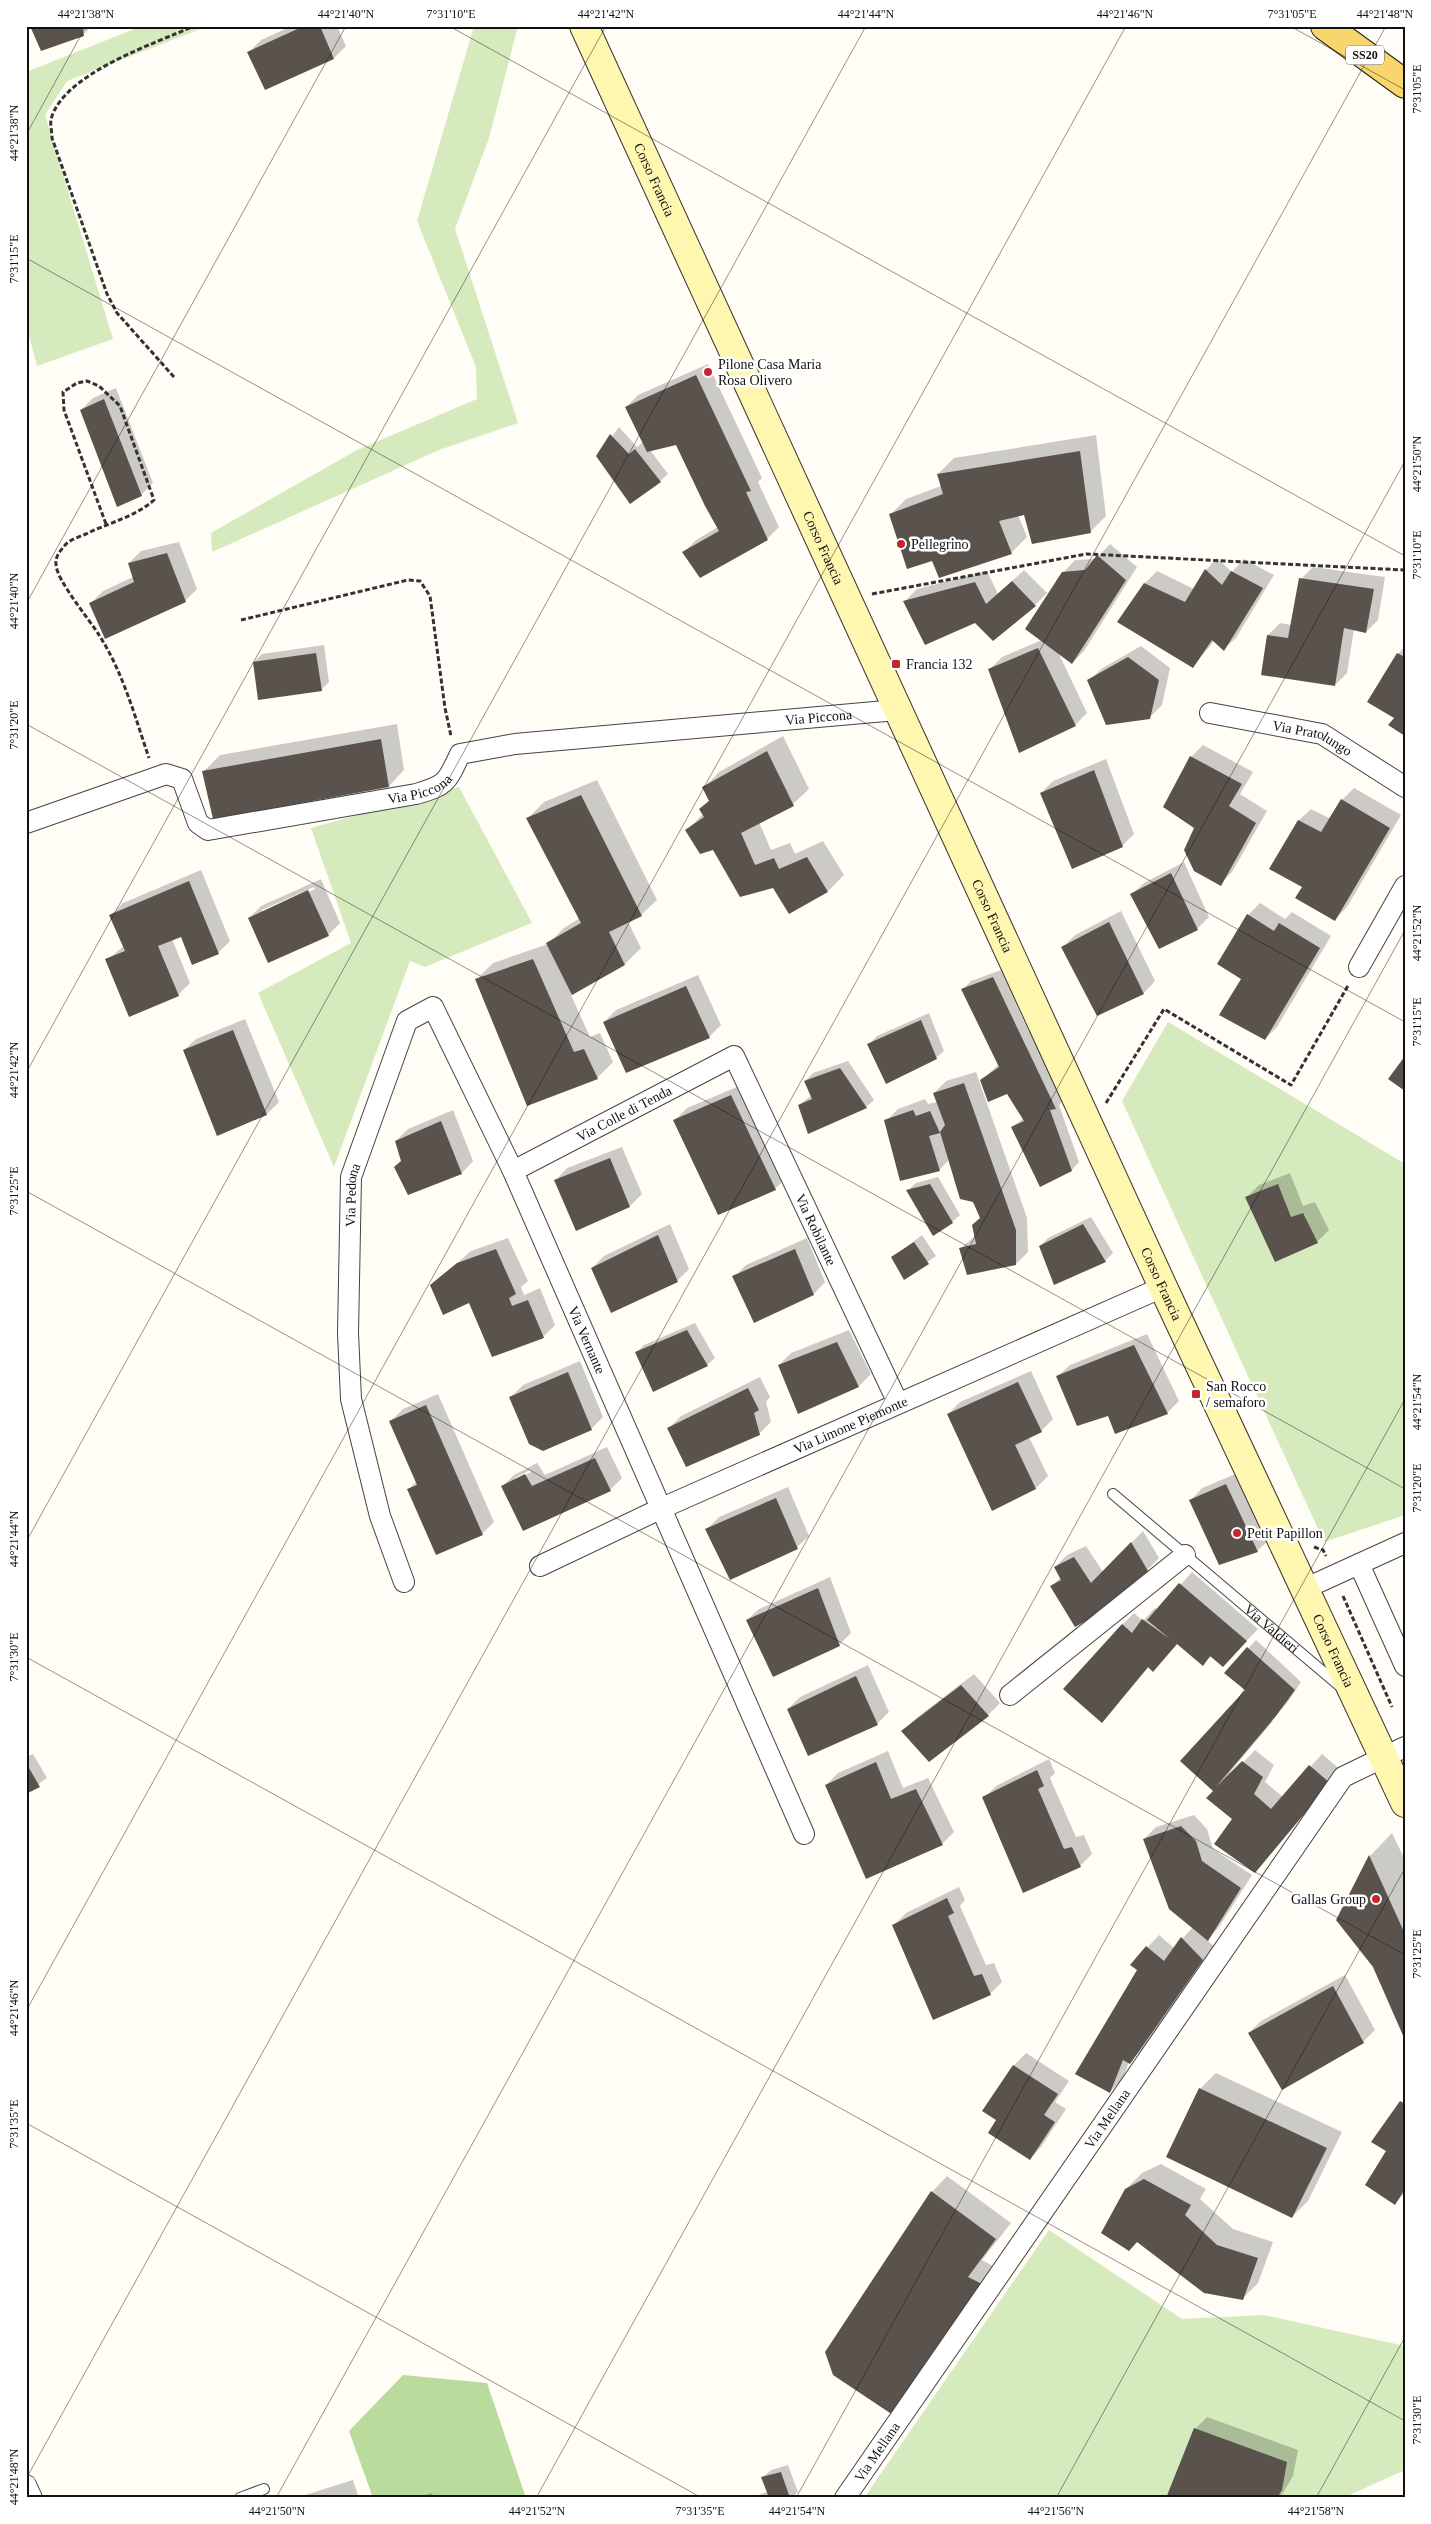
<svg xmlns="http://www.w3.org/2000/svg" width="1431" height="2524" font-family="Georgia,serif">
<rect width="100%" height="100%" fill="#fffdf5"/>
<path fill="#d5ebbd" d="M142,26H208L67,81L45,115L113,339L37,366L26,324V72Z
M474,26H518L489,138L455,229L518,423L439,450L212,552L211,533L357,450L477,399L476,367L417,221Z
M459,787L532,923L425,967L410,961L334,1167L258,993L351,943L311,828Z
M1168,1022L1405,1164V1515L1324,1542L1122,1101Z
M1049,2230L1182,2319L1264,2315L1405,2346V2470L1343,2498H864Z"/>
<path fill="#b9dc9c" d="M403,2375L487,2383L526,2498H373L349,2431Z"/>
<path fill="#0003" fill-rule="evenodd" d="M31,26H92L83,35Z
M292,26H337L346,46L334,58L265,88L249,52L261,40Z
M708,364L762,478L758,482L779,527L767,539L684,552L696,540L718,527L677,443L650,450L668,474L660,481L597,456L619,427L637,447L643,442L626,407L638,395Z
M116,388L153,483L141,495L81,410L93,398Z
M1096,435L1106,516L1090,532L1024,513L1018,515L1027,537L1011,553L933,559L890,515L906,499L941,486L938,474L954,458Z
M179,542L197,589L185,601L91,603L103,591L133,577L129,563L141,551Z
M1110,544L1137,567L1084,651L1072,663L1058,652L1087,713L1075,725L990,669L1002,657L1042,640L1063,573L1075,560L1096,559Z
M1217,558L1232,572L1244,559L1274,575L1236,638L1224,649L1215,640L1193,666L1119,621L1145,583L1157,571L1194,589L1206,570Z
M1313,567L1385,577L1378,620L1366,632L1354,629L1347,673L1335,685L1268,635L1280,623L1291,625L1301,579Z
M1024,570L1047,593L1035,605L975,621L905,601L917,589L987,571L998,594Z
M324,645L329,682L321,690L254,662L262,654Z
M1141,646L1170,668L1162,705L1150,717L1089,681L1101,669Z
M1405,646V734L1396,718L1398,654Z
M397,724L404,770L389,786L204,771L220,755Z
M783,736L809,789L793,804L759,822L771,850L790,843L795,854L823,841L844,875L828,891L790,912L774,887L687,830L703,814L700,809L710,800L704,788L719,772Z
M1203,745L1253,772L1240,794L1267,811L1232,872L1220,884L1196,828L1191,757Z
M1106,759L1134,834L1122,846L1041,793L1053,781Z
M597,780L657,900L641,915L628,922L641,948L625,964L571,995L590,1037L600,1033L613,1062L597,1078L477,979L493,963L548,944L564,928L580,918L528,818L544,802Z
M1354,788L1401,815L1347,907L1335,919L1303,887L1271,868L1299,820L1311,809L1331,819L1342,800Z
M1184,862L1209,917L1197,929L1132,894L1144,883Z
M201,870L230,941L218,953L181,935L172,939L190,983L178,995L107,960L124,946L111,915L123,903Z
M321,879L340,923L328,935L249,918L261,906ZM314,887L315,889L262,913V910Z
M1260,903L1285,919L1292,912L1331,936L1277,1027L1265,1039L1243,978L1219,964L1248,915Z
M1121,911L1155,981L1144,993L1098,1014L1063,947L1075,935Z
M1001,970L1029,1032L1034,1030L1068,1096L1059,1105L1079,1162L1072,1170L1040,1185L1012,1127L1024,1118L1007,1092L982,1080L999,1064L963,989L971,981Z
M698,975L721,1025L709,1037L604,1022L616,1010Z
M929,1013L944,1051L936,1058L869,1044L877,1036Z
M245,1019L279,1102L267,1114L218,1134L184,1050L196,1039Z
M848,1061L874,1100L866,1107L799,1105L812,1095L805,1081L813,1073Z
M976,1072L1027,1218L1028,1252L1016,1264L961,1248L976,1235L981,1217L950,1159L939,1170L886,1121L898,1109L925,1099L928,1104L937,1102L934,1093L946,1081Z
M744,1084L787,1177L775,1189L675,1120L687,1108Z
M453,1110L473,1161L462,1173L402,1160L396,1141L408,1129Z
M622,1147L642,1194L630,1206L556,1180L567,1168Z
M1290,1173L1303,1206L1315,1202L1329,1230L1317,1242L1247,1197L1259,1185Z
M938,1177L960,1215L952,1222L908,1190L916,1183Z
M1091,1217L1113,1253L1105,1261L1055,1284L1040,1246L1048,1238Z
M670,1224L689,1269L677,1281L592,1268L604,1256Z
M922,1235L936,1256L905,1278L893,1257Z
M508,1238L528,1281L521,1287L524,1295L540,1288L555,1325L543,1337L470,1301L431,1286L471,1251Z
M807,1238L825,1282L814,1294L755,1321L734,1277L746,1265Z
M695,1323L715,1358L707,1365L636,1353L644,1345Z
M849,1330L871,1374L859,1386L799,1412L779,1365L791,1353Z
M1147,1334L1179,1401L1167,1413L1058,1376L1070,1365Z
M580,1361L603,1417L591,1429L511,1397L523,1385Z
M1031,1371L1053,1419L1041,1431L1029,1437L1048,1476L1036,1488L993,1509L948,1414L960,1402Z
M760,1377L770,1397L766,1402L771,1422L759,1434L669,1428L681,1416Z
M438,1394L494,1522L482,1534L409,1489L417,1481L391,1421L403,1409Z
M607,1447L622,1478L610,1490L502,1487L514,1475L537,1463L545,1475ZM530,1470L531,1472L515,1481V1478Z
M1238,1473L1269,1540L1257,1551L1191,1500L1202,1488Z
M788,1487L809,1536L797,1547L707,1529L719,1517Z
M1143,1531L1159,1558L1114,1604L1052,1586L1061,1577L1055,1567L1067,1555L1086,1546L1103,1572Z
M1192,1572L1258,1629L1235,1653L1212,1656L1203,1664L1178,1643L1153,1670L1149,1667L1102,1721L1122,1625L1134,1613L1143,1621L1155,1608L1158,1610Z
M830,1577L851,1633L839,1645L747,1620L759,1609Z
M1256,1640L1301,1682L1287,1703L1271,1720L1273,1721L1230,1772L1232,1774L1255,1750L1274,1765L1265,1782L1283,1797L1322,1754L1341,1770L1255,1872L1234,1819L1215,1791L1247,1690L1226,1673Z
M868,1665L889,1712L877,1724L788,1709L800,1697Z
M974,1674L1000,1703L988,1715L903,1731L915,1719Z
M888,1751L903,1788L928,1778L954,1832L942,1844L826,1785L838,1773Z
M33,1754L47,1778L26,1793V1757Z
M1049,1759L1055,1773L1050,1778L1076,1837L1084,1835L1092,1854L1080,1866L984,1798L996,1786Z
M1194,1815L1207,1829L1213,1849L1252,1875L1219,1927L1207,1940L1215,1947L1142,2050L1129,2062L1122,2080L1110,2092L1139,1969L1131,1965L1159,1935L1174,1948L1193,1927L1144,1839L1156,1827Z
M1392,1833L1405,1860V2037L1374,1966L1337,1920L1370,1856Z
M959,1887L965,1900L960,1906L986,1965L994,1963L1002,1982L990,1994L894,1925L906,1913Z
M1345,1975L1375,2030L1363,2042L1282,2088L1249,2033L1261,2021Z
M1026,2053L1069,2081L1055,2102L1066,2109L1041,2147L1030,2159L998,2120L984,2111L1014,2065Z
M1216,2073L1342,2132L1308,2201L1292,2217L1200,2089Z
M1405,2098V2193L1394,2204L1387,2151L1373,2141Z
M1161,2164L1206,2189L1200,2199L1233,2229L1273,2242L1258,2283L1242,2299L1137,2241L1126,2189L1142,2173Z
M947,2176L1011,2223L982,2260L1000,2270L896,2415L932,2192Z
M1207,2417L1298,2450L1293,2476L1280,2498H1167L1195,2429Z
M788,2465L798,2492L792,2498H752L768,2491L763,2477L771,2470Z
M353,2480L359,2498H302L305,2495Z
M432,2493L434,2498H416Z"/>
<path fill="#5a524d" d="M30,26H82L84,36L41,51Z
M304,26H320L334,59L265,90L247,52Z
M696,375L751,491L746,492L768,540L700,578L682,552L719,531L705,506L676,445L647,452L625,407Z
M104,399L142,496L117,507L80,410Z
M610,434L629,454L635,449L661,482L630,504L596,456Z
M1080,451L1091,533L1032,544L1024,515L999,521L1012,554L939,578L932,561L907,569L889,514L943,494L937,474Z
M167,553L186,602L105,639L89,603L134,582L128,563Z
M1097,555L1126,580L1072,664L1025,629L1062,572L1085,570Z
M1205,569L1222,585L1231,571L1263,588L1224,651L1212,640L1193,668L1117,622L1144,583L1185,602Z
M1299,578L1374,589L1366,633L1344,628L1335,686L1261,675L1267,635L1288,638Z
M1012,581L1036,606L993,641L975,623L925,645L903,601L975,582L986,604Z
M1038,648L1076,726L1019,753L988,669Z
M316,653L322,691L258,700L253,662Z
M1397,653L1405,657V736L1388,725L1394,718L1367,702Z
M1128,657L1159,680L1150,719L1106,725L1087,680Z
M381,739L389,787L213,819L202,771Z
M767,751L794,806L741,833L755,865L774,858L779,869L807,857L828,892L789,914L773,888L740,897L713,850L700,854L685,830L704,817L699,809L709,801L702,787Z
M1190,756L1242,784L1229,806L1256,823L1221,886L1194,871L1184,850L1194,828L1163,807Z
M1094,770L1123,847L1072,869L1040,793Z
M581,795L642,916L609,932L625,965L572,995L546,943L581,923L526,818Z
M1341,799L1390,828L1335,921L1295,898L1302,887L1269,869L1298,820L1321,832Z
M1171,873L1198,930L1159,949L1130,894Z
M189,881L219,954L192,965L181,937L158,946L179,996L129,1017L105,959L125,951L109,915Z
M308,890L329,936L268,963L248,918Z
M1247,914L1274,931L1279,923L1320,948L1265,1040L1219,1015L1241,979L1217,964Z
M1109,922L1144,994L1097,1016L1061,947Z
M533,959L574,1052L584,1049L598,1079L527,1106L475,979Z
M993,977L1056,1109L1050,1110L1072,1171L1040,1187L1011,1127L1024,1121L1007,1094L988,1102L980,1080L999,1067L961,989Z
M686,986L710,1038L626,1073L603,1022Z
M921,1020L937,1059L886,1084L867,1044Z
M233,1030L267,1115L217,1136L183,1050Z
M1405,1056V1091L1388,1079Z
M840,1068L867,1108L808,1134L798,1105L812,1099L804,1081Z
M964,1083L1016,1230V1265L967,1275L959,1248L976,1244L972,1225L980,1218L973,1202L960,1199L940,1132L945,1125L933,1093Z
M731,1095L776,1190L718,1215L673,1120Z
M913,1110L916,1116L930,1111L940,1133L929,1136L940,1171L900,1181L884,1120Z
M441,1121L462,1174L408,1195L394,1167L401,1161L395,1141Z
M610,1158L630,1207L576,1231L554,1180Z
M930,1184L953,1223L933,1236L906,1190Z
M1278,1184L1291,1217L1303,1213L1318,1243L1275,1262L1245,1197Z
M1083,1224L1106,1262L1054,1285L1039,1246Z
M658,1235L678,1282L611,1313L591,1268Z
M914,1242L929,1264L904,1280L891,1257Z
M496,1249L516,1294L509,1298L512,1306L528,1300L544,1338L492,1357L469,1303L443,1315L430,1285L457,1263Z
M795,1249L814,1295L754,1323L732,1276Z
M687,1330L708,1366L653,1392L635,1352Z
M837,1342L859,1387L798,1414L778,1365Z
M1134,1345L1168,1414L1115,1434L1108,1416L1077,1426L1056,1376Z
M568,1372L592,1430L543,1451L529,1444L509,1397Z
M1018,1382L1042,1432L1015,1445L1036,1489L992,1511L947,1414Z
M748,1388L759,1410L754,1413L760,1435L686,1467L667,1428Z
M426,1405L483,1535L436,1555L407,1489L417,1485L389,1421Z
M595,1458L611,1491L523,1531L501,1486L525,1474L532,1486Z
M1226,1484L1258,1552L1219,1565L1189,1500Z
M776,1498L798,1549L730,1580L705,1529Z
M1131,1542L1148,1571L1115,1605L1075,1627L1050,1586L1061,1580L1054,1567L1074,1557L1091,1583Z
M1179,1583L1247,1641L1223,1667L1210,1656L1203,1666L1177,1644L1153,1672L1148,1667L1102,1723L1063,1689L1122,1624L1132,1633L1142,1619L1170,1639L1147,1620Z
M818,1588L840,1646L773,1677L746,1620Z
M1247,1647L1295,1690L1276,1716L1216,1787L1242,1761L1263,1777L1254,1794L1271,1809L1309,1765L1330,1783L1255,1873L1214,1844L1232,1819L1206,1798L1213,1791L1180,1761L1245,1690L1224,1673Z
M856,1676L878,1725L808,1756L787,1709Z
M961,1685L989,1716L929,1762L901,1731Z
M876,1762L891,1799L916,1789L943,1845L866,1879L825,1785Z
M26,1763L40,1787L26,1794Z
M1037,1770L1044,1786L1038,1789L1064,1849L1072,1847L1081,1867L1023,1893L982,1797Z
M1181,1826L1196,1841L1202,1861L1241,1888L1208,1941L1169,1909L1143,1839Z
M1369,1855L1405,1934V2040L1373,1967L1336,1920Z
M947,1898L954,1913L948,1916L974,1976L982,1974L991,1995L933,2020L892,1925Z
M1181,1937L1203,1960L1130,2064L1123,2060L1110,2093L1075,2074L1137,1970L1130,1965L1146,1946L1164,1961Z
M1333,1986L1364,2043L1282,2090L1248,2033Z
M1013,2065L1058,2094L1044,2115L1055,2122L1030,2160L988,2133L996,2120L982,2111Z
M1199,2088L1327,2148L1292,2218L1166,2157Z
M1400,2101L1405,2104V2189L1395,2205L1365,2185L1386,2151L1371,2142Z
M1144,2179L1191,2205L1185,2215L1217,2245L1258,2258L1243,2300L1204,2293L1137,2242L1129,2251L1101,2233L1125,2189Z
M931,2191L996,2239L968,2277L986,2286L896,2417L833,2375L825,2352Z
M1194,2428L1287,2462L1282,2490L1277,2498H1166Z
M781,2472L790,2498H762L768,2495L761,2477Z"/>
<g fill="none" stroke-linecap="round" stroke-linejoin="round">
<defs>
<g id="lane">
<path id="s1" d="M1113,1494L1341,1687"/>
<path d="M240,2498L264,2489"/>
</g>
<g id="street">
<path id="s2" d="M1210,713L1322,734L1405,787"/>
<path id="s3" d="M26,823L166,774L182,779L198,823L208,830L416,794C445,786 447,783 460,754L515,744L897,710"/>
<path d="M1359,967L1405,886"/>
<path id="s4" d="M513,1171L734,1056L898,1403"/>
<path d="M1359,1564L1405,1666"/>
<path id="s5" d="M540,1566L662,1508L1163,1287"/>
<path id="s6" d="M404,1582L380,1516L351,1399L348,1333L351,1177L407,1021L433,1007L513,1171L804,1834"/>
<path d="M1304,1589L1405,1543"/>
<path d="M1010,1695L1185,1555"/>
<path d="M26,2485L32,2498"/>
<path id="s7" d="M845,2498L1343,1777L1405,1747"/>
</g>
<g id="secondary">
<path id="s8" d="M584,26L1163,1287L1405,1803"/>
</g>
<path id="primary" d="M1325,26L1405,84"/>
</defs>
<use href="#lane" stroke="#444" stroke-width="12"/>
<use href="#street" stroke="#444" stroke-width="22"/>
<use href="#secondary" stroke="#333" stroke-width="30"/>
<use href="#primary" stroke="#222" stroke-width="30"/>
<path stroke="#333" stroke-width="3" stroke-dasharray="5 2.5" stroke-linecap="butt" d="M174,377L117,313L107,294L52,138C52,132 50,124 51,119C64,73 154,44 194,26
M106,524L64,410L63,392L77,383L87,381L99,386L120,406L154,500C135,517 108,523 86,534C79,537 71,539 66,544C61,550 55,556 56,564C56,580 90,620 99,635C123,672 135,717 149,758
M872,594L1086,554L1405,570
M241,620L408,580L420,581L430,596L445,708L451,736
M1106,1103L1164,1009L1291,1085L1349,984
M1314,1547L1323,1550L1326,1556
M1343,1596L1392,1707"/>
<use href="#lane" stroke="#fff" stroke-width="10"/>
<use href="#street" stroke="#fff" stroke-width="20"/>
<use href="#secondary" stroke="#fff6b0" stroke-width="28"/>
<use href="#primary" stroke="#f9d66b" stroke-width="28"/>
</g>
<path fill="none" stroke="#111" stroke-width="1" stroke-opacity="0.45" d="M449,26L1405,556M1290,26L1405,90M26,135L86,26M26,258L1405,1022M26,604L346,26M26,724L1405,1489M26,1073L606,26M26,1191L1405,1955M26,1542L866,26M26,1657L1405,2421M26,2011L1126,26M26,2123L702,2498M26,2479L1386,26M276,2498L1405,461M536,2498L1405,930M796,2498L1405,1399M1056,2498L1405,1868M1316,2498L1405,2337"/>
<g fill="#c4262e" stroke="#fff" stroke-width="2">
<circle cx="708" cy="372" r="5"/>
<circle cx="901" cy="544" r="5"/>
<rect x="891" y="659" width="10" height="10" rx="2.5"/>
<rect x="1191" y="1389" width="10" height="10" rx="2.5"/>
<circle cx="1237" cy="1533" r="5"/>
<circle cx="1376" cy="1899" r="5"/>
</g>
<g text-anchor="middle" stroke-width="5" stroke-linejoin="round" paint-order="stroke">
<rect fill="#fff" stroke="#585858" stroke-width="1" x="1346" y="45.5" width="38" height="19" rx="4"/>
<g font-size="12" font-weight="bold" fill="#111">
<text x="1365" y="59">SS20</text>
</g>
<g font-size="14" fill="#111" stroke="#fff">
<text dy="5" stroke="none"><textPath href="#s8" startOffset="169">Corso Francia</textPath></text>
<text dy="5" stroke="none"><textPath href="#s8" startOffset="574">Corso Francia</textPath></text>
<text dy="5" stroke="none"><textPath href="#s3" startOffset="859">Via Piccona</textPath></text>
<text dy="5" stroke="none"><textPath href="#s2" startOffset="106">Via Pratolungo</textPath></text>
<text dy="5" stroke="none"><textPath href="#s3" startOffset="440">Via Piccona</textPath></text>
<text dy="5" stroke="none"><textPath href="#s8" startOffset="979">Corso Francia</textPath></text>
<text dy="5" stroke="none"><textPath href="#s4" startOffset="125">Via Colle di Tenda</textPath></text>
<text dy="5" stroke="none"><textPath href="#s6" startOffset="395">Via Pedona</textPath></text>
<text dy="5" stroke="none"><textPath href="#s4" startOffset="441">Via Robilante</textPath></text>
<text dy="5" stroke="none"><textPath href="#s8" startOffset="1384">Corso Francia</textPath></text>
<text dy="5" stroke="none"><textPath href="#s6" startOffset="975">Via Vernante</textPath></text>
<text dy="5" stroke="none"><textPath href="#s5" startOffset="341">Via Limone Piemonte</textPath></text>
<text dy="5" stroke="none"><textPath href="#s1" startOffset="208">Via Valdieri</textPath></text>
<text dy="5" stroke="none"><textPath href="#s8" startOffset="1789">Corso Francia</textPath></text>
<text dy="5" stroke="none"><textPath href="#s7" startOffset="461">Via Mellana</textPath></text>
<text dy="5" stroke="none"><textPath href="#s7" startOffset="56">Via Mellana</textPath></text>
</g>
<g font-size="14" fill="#111" stroke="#fff" text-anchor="start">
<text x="718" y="369">Pilone Casa Maria<tspan x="718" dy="16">Rosa Olivero</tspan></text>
<text x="911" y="549">Pellegrino</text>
<text x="906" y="669">Francia 132</text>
<text x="1206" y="1391">San Rocco<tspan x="1206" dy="16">/ semaforo</tspan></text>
<text x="1247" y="1538">Petit Papillon</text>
<text x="1366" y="1904" text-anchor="end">Gallas Group</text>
</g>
</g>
<rect width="1431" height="2524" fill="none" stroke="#ffffff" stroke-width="55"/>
<rect x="28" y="28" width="1376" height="2468" fill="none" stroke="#111" stroke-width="2"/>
<g font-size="12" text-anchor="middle" fill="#111">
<text x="86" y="18">44°21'38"N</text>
<text x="346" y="18">44°21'40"N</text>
<text x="451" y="18">7°31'10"E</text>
<text x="606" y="18">44°21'42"N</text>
<text x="866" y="18">44°21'44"N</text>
<text x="1125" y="18">44°21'46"N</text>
<text x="1292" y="18">7°31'05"E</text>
<text x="1385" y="18">44°21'48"N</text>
<text transform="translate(1417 89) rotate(-90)" y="4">7°31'05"E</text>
<text transform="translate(14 133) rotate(-90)" y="4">44°21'38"N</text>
<text transform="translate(14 259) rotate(-90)" y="4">7°31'15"E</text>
<text transform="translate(1417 464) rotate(-90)" y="4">44°21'50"N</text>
<text transform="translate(1417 555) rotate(-90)" y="4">7°31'10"E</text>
<text transform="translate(14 601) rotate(-90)" y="4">44°21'40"N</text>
<text transform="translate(14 725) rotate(-90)" y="4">7°31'20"E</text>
<text transform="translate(1417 933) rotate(-90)" y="4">44°21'52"N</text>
<text transform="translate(1417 1022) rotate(-90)" y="4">7°31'15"E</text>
<text transform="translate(14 1070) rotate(-90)" y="4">44°21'42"N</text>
<text transform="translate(14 1191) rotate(-90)" y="4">7°31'25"E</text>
<text transform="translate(1417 1402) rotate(-90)" y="4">44°21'54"N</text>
<text transform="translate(1417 1488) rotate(-90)" y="4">7°31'20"E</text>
<text transform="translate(14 1539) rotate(-90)" y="4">44°21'44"N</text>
<text transform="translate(14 1657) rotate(-90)" y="4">7°31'30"E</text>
<text transform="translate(1417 1954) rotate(-90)" y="4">7°31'25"E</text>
<text transform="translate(14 2008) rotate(-90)" y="4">44°21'46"N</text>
<text transform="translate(14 2124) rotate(-90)" y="4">7°31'35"E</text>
<text transform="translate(1417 2420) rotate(-90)" y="4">7°31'30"E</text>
<text transform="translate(14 2477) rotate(-90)" y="4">44°21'48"N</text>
<text x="277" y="2515">44°21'50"N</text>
<text x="537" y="2515">44°21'52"N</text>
<text x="700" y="2515">7°31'35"E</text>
<text x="797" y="2515">44°21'54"N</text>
<text x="1056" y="2515">44°21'56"N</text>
<text x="1316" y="2515">44°21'58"N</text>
</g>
</svg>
